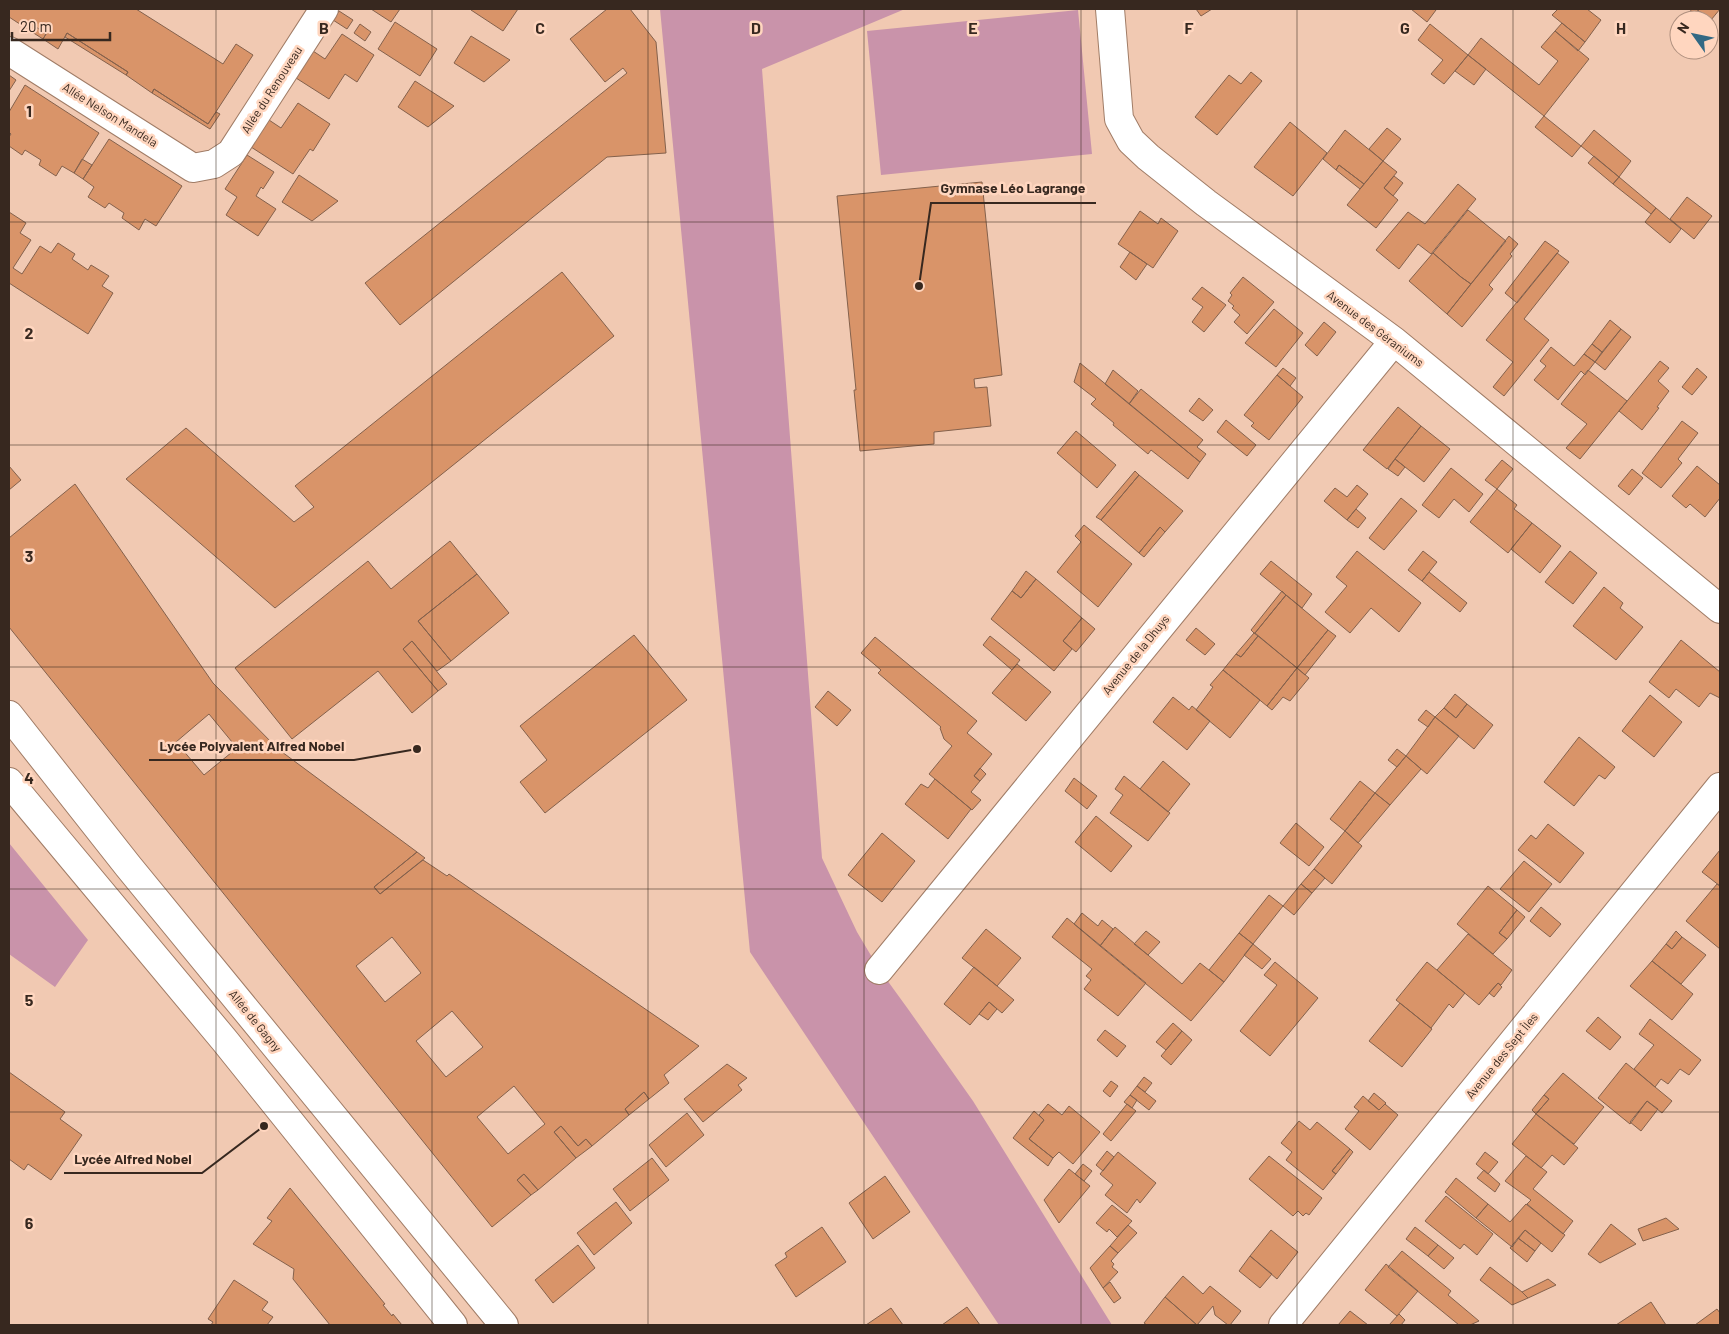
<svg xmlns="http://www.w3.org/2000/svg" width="1729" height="1334" font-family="Barlow,sans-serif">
<rect width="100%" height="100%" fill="#f1c9b2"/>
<path fill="#c993aa" d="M660,9H905L762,69L822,858L857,932L879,969L908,1009L973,1101L1112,1325H999L750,952Z
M1078,10L1092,154L881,175L867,31Z
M9,843L88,940L55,987L9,954Z"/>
<path fill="#d99469" stroke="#84614c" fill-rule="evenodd" d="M9,9H136L223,64L236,44L253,55L208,124L154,89L152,93L126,75L128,72L67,33L58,49L43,39L46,34L36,27L32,32L9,17Z
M371,9H400L391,22Z
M472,9H518L503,31L471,10Z
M607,9H630L656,42L666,153L607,157L400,325L365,283L627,73L623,68L605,82L570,39Z
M1196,9H1212L1201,16Z
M1411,9H1434L1436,10L1427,22Z
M1558,9H1587L1601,20L1585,42L1552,15Z
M1692,9H1696L1711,20L1709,22V20H1696L1688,14Z
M1696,9H1720L1711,20Z
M339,11L353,20L347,29L333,20Z
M395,22L437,49L420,76L378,49Z
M1562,23L1585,42L1578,51L1555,31Z
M360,24L371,32L365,41L354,33Z
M1430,24L1468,55L1444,84L1431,74L1443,60L1418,40Z
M36,27L46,34L43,39L32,32Z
M1555,31L1589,59L1544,116L1468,55L1481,38L1539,85L1558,61L1541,47Z
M67,33L128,72L126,75L65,37Z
M342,34L374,55L357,82L345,74L329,99L296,78L313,51L325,59Z
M471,36L510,60L484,82L454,63Z
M1468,55L1486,69L1474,85L1455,71Z
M1251,72L1262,81L1217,135L1195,117L1229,75L1241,84Z
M9,75L16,80L9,91Z
M415,81L454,106L428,127L398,107Z
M25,85L99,133L74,173L62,166L56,176L39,165L41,160L25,150L22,155L9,146V137L11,134L9,132V112Z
M154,89L208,124L216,112L220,114L210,129L152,93Z
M298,103L330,124L313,151L310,149L293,174L251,147L269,120L281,128Z
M1544,116L1581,146L1572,157L1535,127Z
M1290,122L1327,153L1293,196L1254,167Z
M1387,128L1401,139L1383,161L1369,149Z
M1345,130L1383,161L1364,184L1339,165L1336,170L1323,159Z
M1594,130L1631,161L1619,177L1581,146Z
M109,139L182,186L156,226L145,219L139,230L122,218L124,213L109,203L105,208L88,197L94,187L83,179Z
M247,155L274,172L263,189L261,187L256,196L276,209L258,236L226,215L237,197L225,189Z
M1594,156L1619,177L1613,184L1588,163Z
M82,159L92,165L83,179L74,173Z
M1383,161L1397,172L1384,188L1398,200L1376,228L1347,205Z
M1339,165L1364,184L1360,189L1336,170Z
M299,175L338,201L312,221L282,202Z
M1394,176L1403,183L1393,196L1384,188Z
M1619,177L1656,208L1651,214L1613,184Z
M982,182L1002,375L974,379L975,388L987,387L991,426L934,432V444L860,451L854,390H856L837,196Z
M1458,184L1476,199L1431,254L1418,244L1399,269L1376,250L1408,212L1425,224Z
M1687,197L1712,216L1694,239L1670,219Z
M1656,208L1681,229L1670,243L1645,222Z
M1468,210L1506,241L1471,284L1461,277L1433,253Z
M1140,211L1158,224L1161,218L1178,231L1153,268L1118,244Z
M9,212L26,223L20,233L31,240L13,268L22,274L40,246L51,253L58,243L75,254L72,259L88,270L91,265L109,276L102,286L113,293L88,334L9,283Z
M1509,236L1518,244L1510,254L1512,256L1489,285L1493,289L1462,327L1447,314Z
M1545,241L1559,251L1517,303L1505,293Z
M1130,252L1147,264L1136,280L1120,267Z
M1433,253L1461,277L1471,284L1447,314L1409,281Z
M1557,253L1569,262L1524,319L1549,340L1504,396L1493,387L1513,362L1486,340Z
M562,272L614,336L275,608L126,479L186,428L294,522L314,507L295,486Z
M1243,277L1274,302L1247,334L1234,322L1240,315L1232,308L1234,306L1228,301L1232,295L1230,293Z
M1202,287L1226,305L1204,332L1192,322L1203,307L1192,299Z
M1274,309L1303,333L1276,367L1245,343Z
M1610,320L1621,329L1602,352L1592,344Z
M1324,322L1336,332L1317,356L1305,345Z
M1621,329L1631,337L1605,370L1595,362Z
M1592,344L1602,352L1595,362L1584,354Z
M1551,347L1574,366L1584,354L1595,362L1585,375L1581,371L1558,400L1534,380L1546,366L1540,361Z
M1660,361L1669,368L1658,381L1669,391L1657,407L1659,408L1642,430L1619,411Z
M1080,363L1200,462L1188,479L1151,450L1148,454L1113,425L1114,423L1091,404L1096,399L1074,382Z
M1283,368L1296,378L1290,386L1277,375Z
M1697,368L1707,377L1692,395L1682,387Z
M1113,370L1138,391L1129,404L1105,384Z
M1588,370L1627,401L1580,459L1566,448L1587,424L1561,404Z
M1277,375L1303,397L1269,440L1251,426L1254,423L1244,415Z
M1141,389L1203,440L1197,447L1206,454L1200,462L1129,404Z
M1199,398L1213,410L1203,421L1189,411Z
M1398,407L1421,426L1387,469L1363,450Z
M1226,420L1256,445L1247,456L1217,432Z
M1682,421L1698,433L1678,459L1682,463L1661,488L1642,473Z
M1421,426L1450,449L1424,482L1395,459Z
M1076,431L1116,465L1097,488L1057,453Z
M1395,459L1405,467L1398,476L1388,469Z
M1502,460L1513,469L1497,489L1485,480Z
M9,466L21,480L9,490Z
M1697,466L1720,485V498L1705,517L1690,504L1686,508L1672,496Z
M1451,468L1483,494L1469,512L1454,499L1439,518L1422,505Z
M1632,469L1643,478L1629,495L1618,486Z
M1135,471L1139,475L1101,520L1096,517Z
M1139,475L1183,511L1165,532L1160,527L1139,553L1101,520Z
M75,484L213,683L278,749L417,852L374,887L380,894L423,860L447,876L449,874L699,1046L664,1075L669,1083L649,1099L644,1092L625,1109L629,1115L592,1146L586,1139L578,1146L561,1126L554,1132L576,1158L538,1190L524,1174L517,1180L531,1195L492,1227L9,627V538ZM209,714L237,748L204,775L176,742ZM392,937L421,973L385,1002L356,966ZM452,1011L483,1047L446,1077L416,1041ZM514,1086L545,1124L508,1154L477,1117Z
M1357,485L1368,494L1347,520L1324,501L1335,488L1347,497Z
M1497,489L1517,505L1514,509L1532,523L1508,553L1470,522Z
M1401,498L1417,511L1384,550L1369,538Z
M1356,509L1366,518L1358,528L1347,520Z
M1532,523L1561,546L1540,573L1511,549Z
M1084,525L1132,564L1098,607L1057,572L1081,542L1075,536Z
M1160,527L1165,532L1144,557L1139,553Z
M450,541L477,574L418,621L451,661L437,671L412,641L403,649L438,691L412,713L378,671L292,739L235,668L368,561L391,589Z
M1357,551L1421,603L1399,632L1371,608L1350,633L1325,612L1347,586L1336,577Z
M1423,551L1437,562L1422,581L1408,570Z
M1570,551L1597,573L1573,604L1545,582Z
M1271,561L1312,594L1302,608L1260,574Z
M1026,571L1036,579L1021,598L1012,591Z
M1429,572L1467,603L1460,612L1422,581Z
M477,574L509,613L451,661L418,621Z
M1036,579L1082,618L1063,641L1072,649L1054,671L991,619L1012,591L1021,598Z
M1604,587L1623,603L1620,608L1643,627L1616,660L1573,626Z
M1282,591L1286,595L1255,633H1254L1251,630Z
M1286,595L1328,630L1297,668L1255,633Z
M1082,618L1095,629L1076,652L1063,641Z
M1196,628L1215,644L1205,655L1186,640Z
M1328,630L1336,636L1305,675L1297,668Z
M1254,633L1258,636L1241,657L1236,654Z
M634,635L687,700L545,813L520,782L547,760L520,726Z
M990,636L1020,660L1012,670L983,645Z
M1258,636L1297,668L1267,706L1223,670L1236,654L1241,657Z
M875,637L977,721L967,733L992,754L974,776L980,781L971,792L981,800L972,810L929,774L952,746L944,739L940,728L941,727L878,673L881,670L861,653Z
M1681,640L1720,672V698L1710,693L1699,707L1676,689L1669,698L1649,682Z
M412,641L447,684L438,691L403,649Z
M1017,664L1051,692L1026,721L992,693Z
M1297,668L1309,678L1290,701L1283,697L1272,710L1267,706Z
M1223,670L1260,700L1230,738L1196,710L1213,687L1210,685Z
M828,691L851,710L837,726L815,707Z
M1455,694L1467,704L1456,718L1444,708Z
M1650,695L1682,722L1654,757L1622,731Z
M1173,697L1189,710L1192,706L1210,721L1187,750L1153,722Z
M1467,704L1493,725L1474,749L1435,717L1444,708L1456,718Z
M1426,710L1435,717L1428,727L1418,720Z
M1435,717L1459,736L1427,774L1406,756Z
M1579,737L1615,767L1605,779L1599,775L1574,806L1544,782Z
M1397,749L1406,756L1397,767L1388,760Z
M1406,756L1421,769L1390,805L1375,793Z
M1163,761L1190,784L1168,812L1140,789Z
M980,768L986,774L980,781L974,776Z
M1124,776L1170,813L1148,841L1110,813L1123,795L1115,789Z
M1074,778L1097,796L1087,809L1065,791Z
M935,779L971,809L948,839L905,804L921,784L928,788Z
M1360,781L1375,793L1345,831L1330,819Z
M1375,793L1390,805L1358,843L1345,831Z
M1096,816L1132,846L1111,872L1075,842Z
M1296,823L1324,847L1309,866L1280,843Z
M1548,824L1584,853L1560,883L1518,850L1531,835L1536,839Z
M1345,831L1362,846L1332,884L1314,869Z
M882,833L915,861L882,902L848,875Z
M1720,850V886L1702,872Z
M417,852L425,858L380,894L374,887Z
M1524,861L1552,884L1529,912L1500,889Z
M1314,869L1325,878L1312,893L1301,884Z
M1301,884L1312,893L1294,915L1283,906Z
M1717,884L1720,886V949L1686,921Z
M1488,886L1517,910L1499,933L1507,939L1493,954L1457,924Z
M1269,895L1283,906L1253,944L1239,933Z
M1541,907L1561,924L1550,937L1530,921Z
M1517,910L1525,917L1507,939L1499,933Z
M1082,913L1098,926L1102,920L1113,929L1100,946L1074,924Z
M1067,918L1146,983L1118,1016L1084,989L1091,980L1086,976L1092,969L1052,937Z
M1115,927L1182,984L1200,963L1224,982L1191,1021L1100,946Z
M986,929L1021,958L997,986L962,958Z
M1146,931L1160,942L1148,955L1134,944Z
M1676,931L1682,937L1672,949L1666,944Z
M1239,933L1253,944L1224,982L1209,970Z
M1468,934L1512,970L1501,985L1498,983L1479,1005L1437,970Z
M1682,937L1706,955L1681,984L1652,961L1666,944L1672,949Z
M1253,944L1271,959L1262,969L1244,955Z
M1652,961L1693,994L1672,1020L1630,986Z
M1275,962L1318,998L1270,1056L1240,1031L1277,985L1264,975Z
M1427,962L1465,993L1453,1008L1449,1004L1431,1028L1396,1000Z
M974,967L1014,1000L1002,1013L989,1002L970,1025L944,1004Z
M1498,983L1502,987L1494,997L1489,993Z
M989,1002L997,1009L988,1020L979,1014Z
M1400,1003L1432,1029L1402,1067L1369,1041Z
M1598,1017L1621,1037L1610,1050L1586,1031Z
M1650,1019L1701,1060L1689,1075L1680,1069L1668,1084L1661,1079L1655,1087L1634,1069L1654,1045L1639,1034Z
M1173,1023L1182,1031L1166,1050L1156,1042Z
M1105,1030L1126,1046L1117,1057L1097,1040Z
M1182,1031L1192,1040L1171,1065L1161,1056Z
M1626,1063L1672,1101L1662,1113L1647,1101L1630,1124L1598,1098Z
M727,1064L747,1078L738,1085L742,1090L703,1122L684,1099Z
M9,1072L65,1112L60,1119L82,1135L51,1180L28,1164L24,1170L9,1159Z
M1563,1073L1604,1107L1574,1144L1536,1114L1549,1099L1544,1095Z
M1144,1077L1152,1083L1145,1092L1137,1086Z
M1111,1081L1118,1086L1110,1097L1103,1091Z
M1137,1086L1156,1101L1149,1110L1130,1095Z
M644,1092L649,1099L629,1115L625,1109Z
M1374,1093L1386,1103L1379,1110L1368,1101Z
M1130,1095L1137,1100L1132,1108L1124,1102Z
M1544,1095L1549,1099L1536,1114L1532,1110Z
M1363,1096L1379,1110L1385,1104L1398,1115L1370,1150L1345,1129L1359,1111L1354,1107Z
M1647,1101L1658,1109L1641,1131L1630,1122Z
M1048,1104L1062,1115L1069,1106L1100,1132L1073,1164L1059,1152L1053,1158L1029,1139L1044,1120L1039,1115Z
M1127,1104L1136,1111L1111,1141L1103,1134Z
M1034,1111L1044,1120L1029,1139L1053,1158L1048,1166L1013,1138Z
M687,1113L704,1135L666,1167L649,1145Z
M1536,1114L1578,1148L1564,1165L1552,1155L1541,1168L1512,1144Z
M1299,1121L1310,1130L1317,1122L1350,1149L1332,1171L1336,1174L1323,1190L1286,1160L1292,1152L1281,1143Z
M561,1126L578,1146L586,1139L592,1146L576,1158L554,1132Z
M1350,1149L1353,1152L1336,1174L1332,1171Z
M1107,1151L1114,1157L1103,1171L1096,1165Z
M1118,1152L1156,1183L1140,1203L1137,1199L1127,1213L1105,1195L1113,1185L1100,1174Z
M1485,1152L1498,1162L1488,1174L1476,1164Z
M1269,1156L1322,1198L1309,1215L1306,1213L1303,1216L1298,1211L1293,1216L1249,1179Z
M1526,1156L1547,1172L1533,1189L1573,1221L1563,1234L1527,1204L1531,1200L1505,1181Z
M652,1158L669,1180L630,1211L613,1189Z
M1083,1164L1092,1171L1084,1181L1075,1174Z
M1069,1169L1090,1186L1059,1223L1044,1200Z
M1484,1170L1500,1184L1495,1192L1477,1178Z
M524,1174L538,1190L531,1195L517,1180Z
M885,1176L910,1212L873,1239L849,1203Z
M1456,1178L1488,1204L1476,1218L1445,1192Z
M290,1188L385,1304L383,1305L392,1316L393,1314L402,1325H330L293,1279L294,1269L253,1244L272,1221L267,1218Z
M1446,1196L1493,1234L1477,1255L1464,1244L1460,1249L1425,1221Z
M616,1202L632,1223L594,1255L577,1233Z
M1488,1204L1510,1222L1526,1204L1565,1235L1552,1252L1525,1230L1512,1247L1476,1218Z
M1112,1205L1132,1221L1117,1237L1109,1229L1107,1232L1096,1223Z
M1666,1218L1679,1229L1643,1241L1638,1229Z
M1611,1224L1636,1244L1600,1263L1588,1254Z
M1128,1225L1137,1233L1118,1253L1110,1246Z
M822,1227L846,1262L796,1297L775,1265L787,1257L785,1253Z
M1415,1227L1438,1245L1428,1256L1406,1239Z
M1271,1230L1298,1252L1277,1279L1250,1256Z
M1525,1230L1541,1243L1535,1251L1518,1238Z
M1518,1238L1535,1251L1527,1262L1510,1248Z
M578,1245L595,1268L553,1303L535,1280Z
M1438,1245L1454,1258L1444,1269L1428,1256Z
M1110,1246L1118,1253L1111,1261L1114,1264L1112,1267L1118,1272L1103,1288L1090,1268Z
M1402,1251L1451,1291L1448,1295L1479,1321L1470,1325H1459L1388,1267Z
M1250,1256L1272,1274L1260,1288L1239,1271Z
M1386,1264L1418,1291L1397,1316L1365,1290Z
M1490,1267L1522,1292L1528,1298L1512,1305L1480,1280Z
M1183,1276L1203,1294L1210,1286L1241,1311L1230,1325H1228L1215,1315L1213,1306L1197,1325L1165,1297Z
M1548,1279L1556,1285L1528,1298L1522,1292Z
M234,1280L268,1302L262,1310L273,1317L267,1325H211L213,1322L208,1319Z
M1110,1282L1121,1298L1114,1303L1103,1288Z
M1165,1297L1197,1325H1147L1144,1323Z
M1651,1302L1666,1325H1616Z
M967,1307L980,1325H942Z
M891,1308L903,1325H866Z
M1717,1309L1720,1313V1325H1695Z
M1350,1311L1368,1325H1338Z
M1399,1314L1405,1320L1401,1325H1389Z"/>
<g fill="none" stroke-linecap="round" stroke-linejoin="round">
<defs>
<path id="minor" d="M1110,9L1119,119L1131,141L1148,157L1206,203L1394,341L1720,609
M9,51L193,168L214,164L231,153L324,9
M879,970L1394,341
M1283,1325L1720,787"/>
<path id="major" d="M9,715L128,866L504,1325
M9,782L225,1041L453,1325"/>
</defs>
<use href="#minor" stroke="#a07c66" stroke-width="30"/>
<use href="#major" stroke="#a07c66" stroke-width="30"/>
<use href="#minor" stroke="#fff" stroke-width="28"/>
<use href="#major" stroke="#fff" stroke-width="28"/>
</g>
<path fill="none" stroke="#37281f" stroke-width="1" stroke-opacity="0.55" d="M216,9V1325M432,9V1325M648,9V1325M864,9V1325M1081,9V1325M1297,9V1325M1513,9V1325M9,222H1720M9,445H1720M9,667H1720M9,889H1720M9,1112H1720"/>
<g text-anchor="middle" stroke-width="5" stroke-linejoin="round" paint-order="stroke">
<g font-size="12" fill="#37281f" stroke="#ffd6bf">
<text transform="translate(272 90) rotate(-57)" y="4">Allée du Renouveau</text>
<text transform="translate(110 115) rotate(32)" y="4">Allée Nelson Mandela</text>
<text transform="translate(1375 329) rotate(37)" y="4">Avenue des Géraniums</text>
<text transform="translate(1136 655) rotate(-51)" y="4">Avenue de la Dhuys</text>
<text transform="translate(255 1021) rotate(51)" y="4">Allée de Gagny</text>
<text transform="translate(1502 1056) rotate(-51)" y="4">Avenue des Sept Îles</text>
</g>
</g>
<g font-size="16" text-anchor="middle" font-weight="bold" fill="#37281f" stroke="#ffd6bf" stroke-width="5" stroke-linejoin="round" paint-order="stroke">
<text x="324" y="34">B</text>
<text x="540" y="34">C</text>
<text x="756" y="34">D</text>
<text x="973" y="34">E</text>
<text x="1189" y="34">F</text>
<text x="1405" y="34">G</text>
<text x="1621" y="34">H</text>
<text x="29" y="117">1</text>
<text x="29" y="339">2</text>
<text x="29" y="562">3</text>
<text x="29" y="784">4</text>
<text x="29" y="1006">5</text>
<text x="29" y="1229">6</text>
</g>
<path fill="none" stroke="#37281f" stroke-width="2" d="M919 286L931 203H1096M417 749L354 760H149M264 1126L202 1173H64"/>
<g fill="#37281f" stroke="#ffd6bf" stroke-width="2">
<circle cx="919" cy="286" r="5"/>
<circle cx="417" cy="749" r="5"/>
<circle cx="264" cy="1126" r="5"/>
</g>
<g font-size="14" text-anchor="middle" font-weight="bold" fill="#37281f" stroke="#ffd6bf" stroke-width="5" stroke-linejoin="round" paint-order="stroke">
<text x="1013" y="193">Gymnase Léo Lagrange</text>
<text x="252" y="751">Lycée Polyvalent Alfred Nobel</text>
<text x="133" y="1164">Lycée Alfred Nobel</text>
</g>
<rect width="1729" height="1334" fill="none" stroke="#37281f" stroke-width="20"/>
<g transform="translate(1694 35) rotate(303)"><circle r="24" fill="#ffd6bf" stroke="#af907f"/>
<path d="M0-4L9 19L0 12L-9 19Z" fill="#326984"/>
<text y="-8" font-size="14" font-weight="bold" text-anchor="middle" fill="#37281f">N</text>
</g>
<path d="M12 32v8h98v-8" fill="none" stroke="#37281f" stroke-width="2.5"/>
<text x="20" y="32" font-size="15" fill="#37281f" stroke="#ffd6bf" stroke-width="4" paint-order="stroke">20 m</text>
</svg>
